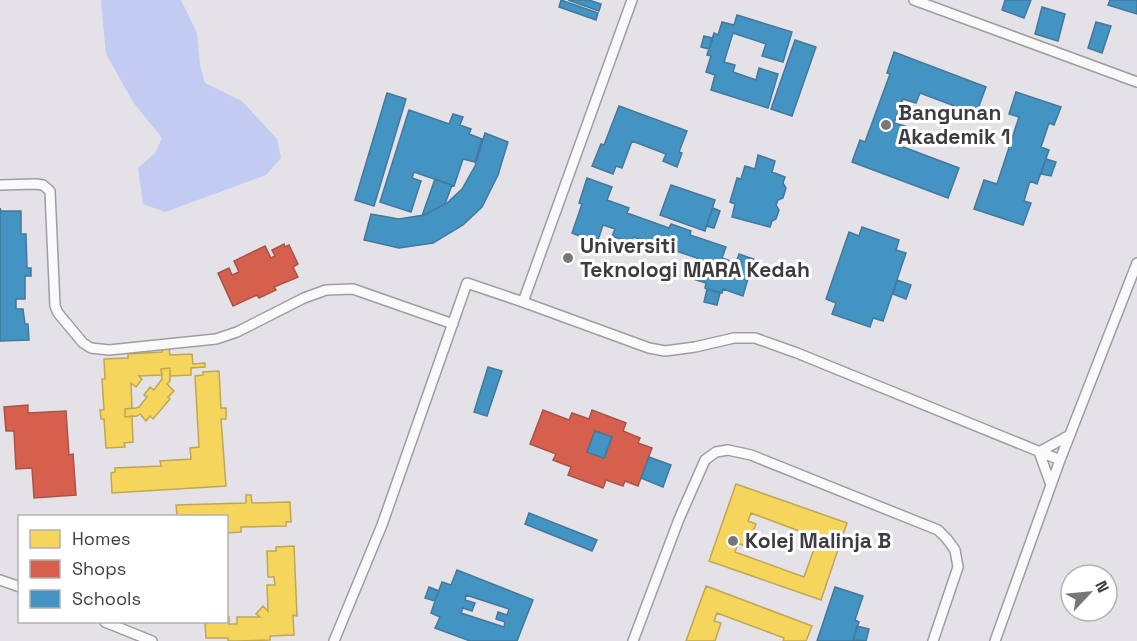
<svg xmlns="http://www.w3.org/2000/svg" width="1137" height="641" font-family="'Space Grotesk',sans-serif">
<rect width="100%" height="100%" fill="#e4e1e7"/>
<path fill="#c2cbf2" d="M102,0H181L197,33L200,65L205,83L243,102L277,139L281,158L266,175L165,212L143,204L138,168L155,153L162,138L133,102L106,54L101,2Z"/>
<path fill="#f6d55c" stroke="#bfa754" stroke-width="1.5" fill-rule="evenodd" d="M169,348L170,355L192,354L193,364L205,363V367L191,368V375L170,376V368L161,369L162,375L139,376L142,379L136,387L131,383L132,408L125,409V417L132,416L133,442L124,443L125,447L106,448L104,419H101L100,410H104L102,379H105L104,359L128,358V354L162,352V349Z
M170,368V381L167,384L174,391L168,397L170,399L153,419L150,416L146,421L140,414L137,416L125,417V409L136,408L139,407L147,397L144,395L150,387L154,390L162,379L161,369Z
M219,371L221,408H226V419H221L226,486L112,493L111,473L115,472V468L161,466L160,461L191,459L190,448L199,447L195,376L203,375V372Z
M736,484L847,523L821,600L709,561ZM751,513L818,538L804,577L735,552L738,543L747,547L756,524L748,521Z
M246,495H251L252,503L290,502L291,522H286V526L241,527V532L226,533V516H177L176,505L246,503Z
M294,546L297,616L293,615L294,635L270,636V640L236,641H228V638H206L205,624L208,623V622H226V617H229V624H237V617H260L256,614L263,606L268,611L267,585H275L274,577H268L267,551H276V547Z
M706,586L812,626L806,641H783L784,638L717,613L714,621L721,623L715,641H686Z"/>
<path fill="#d6604d" stroke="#a85549" stroke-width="1.5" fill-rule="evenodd" d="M284,244L285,247L289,245L298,264L293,267L298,277L274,287L276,290L259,298L257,295L233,306L218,273L229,268L232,275L239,272L234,261L265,246L271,258L275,256L272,250Z
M28,405V413L66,411L69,455L73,454L76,495L34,498L32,468L16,469L14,431H6L4,407Z
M543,410L569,420L572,413L589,419L592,410L626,423L623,431L640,438L638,443L652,448L638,486L625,481L623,486L606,480L603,488L568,475L571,467L553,460L556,454L530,444ZM595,431L612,437L604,458L587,452Z"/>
<path fill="#4393c3" stroke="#42799c" stroke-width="1.5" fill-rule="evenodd" d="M561,0L598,13L596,20L559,7Z
M568,0H589L601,4L599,11Z
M1005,0H1031L1024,18L1002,10Z
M1110,0H1137V14L1108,5Z
M1042,7L1065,14L1058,41L1035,34Z
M737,15L792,32L783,62L762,56L766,44L733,33L724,62L735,65L733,72L756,80L759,68L778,74L768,108L711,90L715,75L706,72L711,56L707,55L714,33L718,35L722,22L734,25Z
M1096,22L1111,26L1102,53L1088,48Z
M704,36L713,38L709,49L701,47Z
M795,40L816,47L792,116L771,109Z
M894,52L986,87L976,114L920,93L916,103L903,99L894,123L905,126L898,145L959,168L948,198L852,162L860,140L865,142L890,74L887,73Z
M1016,92L1061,107L1054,125L1049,123L1041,147L1049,150L1037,184L1030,181L1024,201L1031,203L1023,225L974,209L984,180L997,184L1019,117L1009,114Z
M387,93L406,99L374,206L355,200Z
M619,106L687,131L679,152L682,153L677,167L663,161L666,154L632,141L622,168L616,166L613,174L592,166L601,144L604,145Z
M409,110L449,124L453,114L463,117L460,125L471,129L469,134L482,139L475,162L463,159L454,186L414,172L412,178L421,181L411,212L380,202Z
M485,133L508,142L498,175L482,207L463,225L433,243L399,248L364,240L371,214L399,219L424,215L447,203L462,189L475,166Z
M758,155L775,161L772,172L785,177L783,183L786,188L783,198L778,200L776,205L779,210L776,219L772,221L770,227L732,217L735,204L730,202L737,178L741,179L745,166L755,169Z
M1046,159L1056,162L1051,176L1041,174Z
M587,178L612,187L607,200L629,208L627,213L669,228L671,224L691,231L690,235L726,247L722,258L736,263L739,254L759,261L753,278L749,275L743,296L723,289L722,293L707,289L705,288L706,283L690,278L697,258L673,250L672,255L664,252L666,248L633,237L631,243L612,236L615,229L603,225L596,246L581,240L582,237L572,233L582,204L579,203Z
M435,179L452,185L445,204L422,216Z
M671,185L715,200L705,231L660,215Z
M0,208L1,211H21V234H26L27,268H31V276H25V299H16V309H23L25,324H28L29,340L0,341Z
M713,208L720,211L714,228L706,226Z
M862,227L899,240L896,250L906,253L883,321L873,318L870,327L832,314L836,303L826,299L849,232L859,236Z
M897,280L911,285L906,299L893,294Z
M707,289L720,293L717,305L704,302Z
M488,367L502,371L487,416L474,412Z
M595,431L612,437L604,458L587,452Z
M649,457L671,465L663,487L641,478Z
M529,513L597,540L592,551L525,524Z
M457,570L533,600L517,641H470L435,628L440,617L431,613L435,601L442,582L451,585ZM466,595L509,609L507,615L498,612L496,619L505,622L504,627L461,613L463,608L472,611L475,603L465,600Z
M429,587L439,591L435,601L425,598Z
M835,587L863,596L855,620L859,622L853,641H817Z
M857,626L869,629L866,641L853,640Z"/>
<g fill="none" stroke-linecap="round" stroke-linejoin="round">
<defs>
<path id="minor" d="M632,0L523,302L649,348L665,351L695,347L734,338H755L797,353L1060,460
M914,0L1137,82
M0,185L36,184L43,185L50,191L55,306L58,313L83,343L91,348L109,350L216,339L237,332L304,298L326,290L353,289L453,324
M1039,452L1070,435
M1039,452L1051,485
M0,580L20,587
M105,622L152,641
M334,641L382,525L467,283L523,302
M633,641L679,519L705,460L716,452L728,450L751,455L938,530L947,539L955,550L958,567L933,641
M995,641L1060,460L1137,263"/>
</defs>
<use href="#minor" stroke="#9f9da2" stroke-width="12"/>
<use href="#minor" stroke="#fbfafb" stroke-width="9"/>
</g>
<g fill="#78767a" stroke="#fff" stroke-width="2">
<circle cx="886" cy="125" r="6"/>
<circle cx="568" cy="258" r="6"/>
<circle cx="733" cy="541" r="6"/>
</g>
<g text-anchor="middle" stroke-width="6" stroke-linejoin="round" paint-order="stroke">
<g font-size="21" font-weight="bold" fill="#3e3c40" stroke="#fff" text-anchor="start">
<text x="898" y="120">Bangunan<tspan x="898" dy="24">Akademik 1</tspan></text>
<text x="580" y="253">Universiti<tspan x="580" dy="24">Teknologi MARA Kedah</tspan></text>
<text x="745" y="548">Kolej Malinja B</text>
</g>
</g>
<rect x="18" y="515" width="210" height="108" fill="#ffffff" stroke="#b2b1b3" stroke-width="1.5"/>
<rect x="30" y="530" width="30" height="18" fill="#f6d55c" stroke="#b2b1b3" stroke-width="1.5"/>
<text x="72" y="545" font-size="18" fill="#3e3c40">Homes</text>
<rect x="30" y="560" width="30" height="18" fill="#d6604d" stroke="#b2b1b3" stroke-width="1.5"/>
<text x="72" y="575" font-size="18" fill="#3e3c40">Shops</text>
<rect x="30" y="590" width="30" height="18" fill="#4393c3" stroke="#b2b1b3" stroke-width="1.5"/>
<text x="72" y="605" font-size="18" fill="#3e3c40">Schools</text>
<g transform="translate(1089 593) rotate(64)"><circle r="28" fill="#ffffff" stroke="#b2b1b3" stroke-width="1.5"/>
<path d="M0-4.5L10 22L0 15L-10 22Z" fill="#78767a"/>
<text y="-9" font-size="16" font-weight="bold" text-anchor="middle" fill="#3e3c40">N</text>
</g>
</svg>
